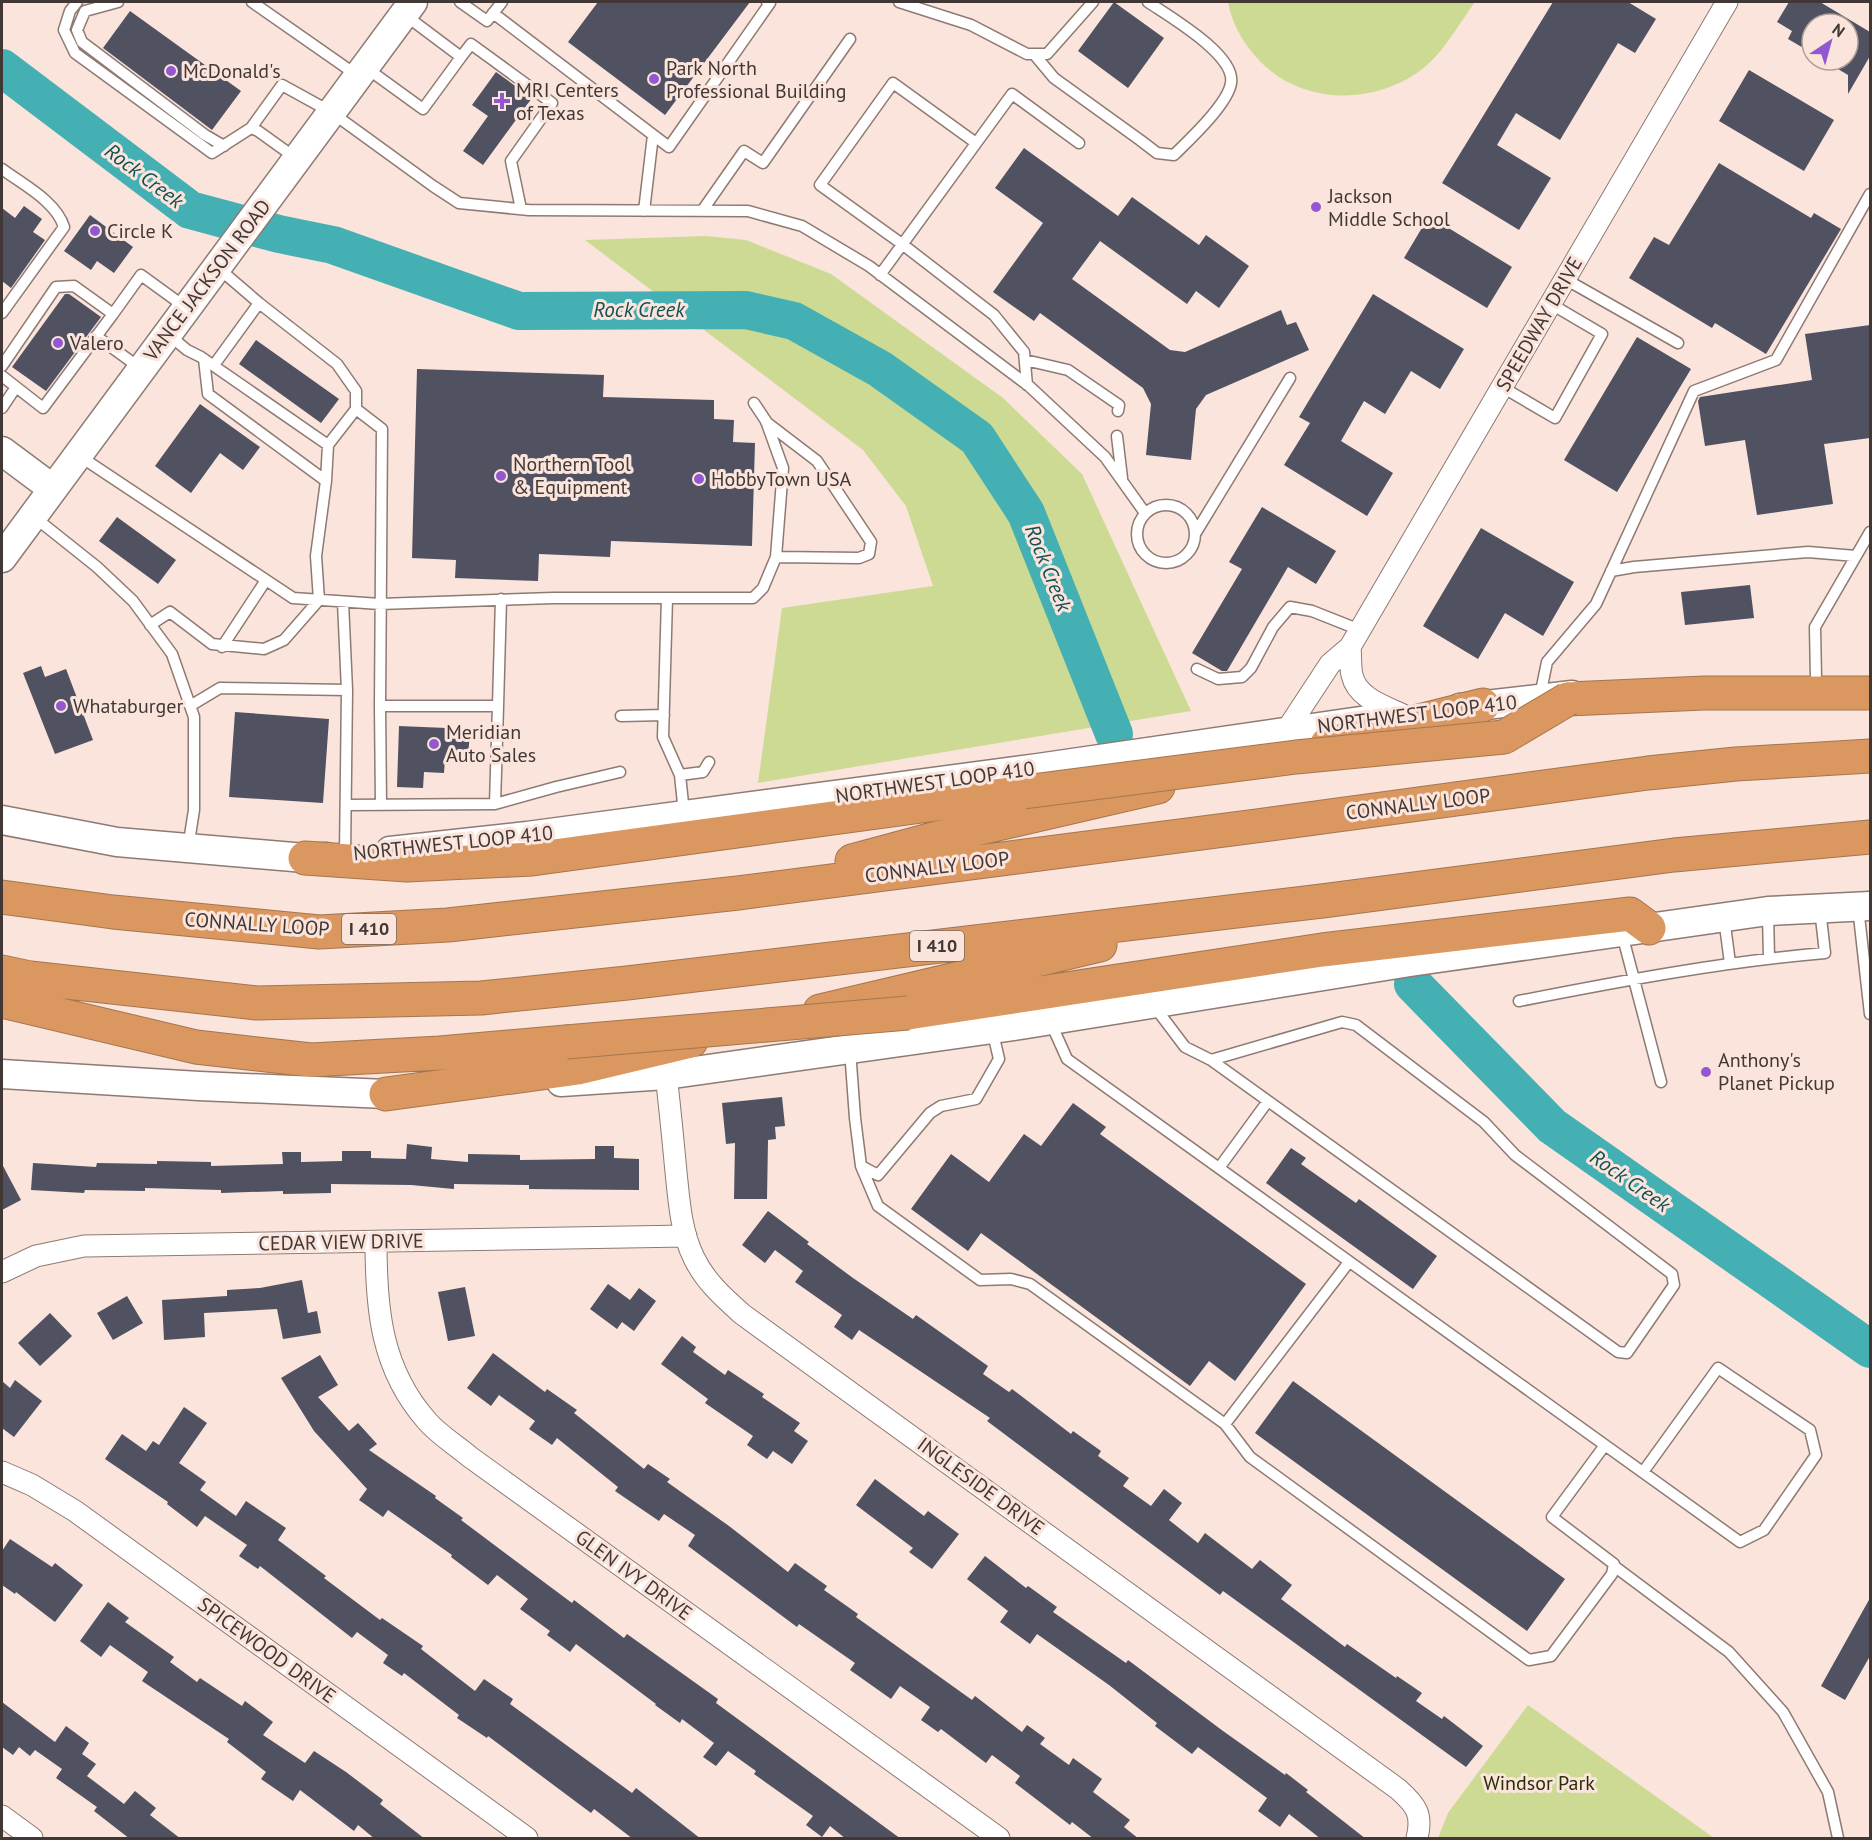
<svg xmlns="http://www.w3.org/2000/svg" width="1872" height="1840" font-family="'PT Sans',sans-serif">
<rect width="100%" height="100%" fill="#fae4db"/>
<path fill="#ccda94" d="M1228,2H1475C1458,25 1442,56 1417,73C1365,108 1291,103 1251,51C1240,37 1231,20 1228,2Z
M706,236L746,240L831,274L1003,398L1082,474L1191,711L758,783L782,608L933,586L906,506L863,450L585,240Z
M1528,1705L1714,1838H1438L1448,1813Z"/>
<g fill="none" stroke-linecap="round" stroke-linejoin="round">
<path stroke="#44b0b3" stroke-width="38" d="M2,68L190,210L279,234L333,245L519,311L746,310L794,321L880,369L977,438L1026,513L1114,734
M1413,984L1552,1126L1870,1349"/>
</g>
<path fill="#505161" d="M598,2H750L665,115L568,42Z
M1114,2L1164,38L1128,88L1078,51Z
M1553,2H1628L1656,19L1635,53L1618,43L1560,140L1516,113L1497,145L1551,178L1519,230L1442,183Z
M1789,2H1820L1870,32V56L1848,94V75L1823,60H1848V24H1812V53L1788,39L1792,31L1777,22Z
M130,11L241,91L212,130L103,48Z
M1749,70L1834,120L1804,171L1719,121Z
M496,72L532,98L483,165L463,151L488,116L472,105Z
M1024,148L1118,216L1132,197L1199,245L1206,235L1249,266L1219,308L1196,291L1187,304L1100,241L1072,279L1170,350L1185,352L1281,310L1287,325L1296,322L1309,350L1206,395L1196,409L1191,460L1146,455L1151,404L1143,388L1040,313L1034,321L993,292L1043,223L995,188Z
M1719,163L1811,218L1814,213L1841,229L1766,354L1715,323L1712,328L1629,278L1654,237L1669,245Z
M24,206L42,219L33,232L45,240L11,288L2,281V208L15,218Z
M90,215L133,247L114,273L97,261L91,270L64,251Z
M1429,216L1512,267L1487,308L1404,258Z
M65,294H69L101,317L46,391L12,367Z
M1373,294L1464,349L1440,389L1411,371L1385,414L1364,401L1341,441L1393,473L1367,516L1284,465L1310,423L1299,417Z
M1870,325V438L1824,444L1833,504L1757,515L1745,440L1705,446L1698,401L1700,397L1812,380L1805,334Z
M1637,337L1691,369L1617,492L1564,460Z
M256,340L339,399L321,423L239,364Z
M417,369L604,375L603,397L714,400V419L734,420L733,442L755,443L752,546L611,541L610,557L539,554L538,581L455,578L456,560L412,558Z
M200,404L260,447L243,470L220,453L191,493L155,466Z
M1262,507L1336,551L1316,584L1288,567L1227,671H1222L1192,653L1242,569L1229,562Z
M117,517L176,560L158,584L99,541Z
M1481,528L1574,582L1543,636L1505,613L1478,659L1423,626Z
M1750,585L1754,618L1685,625L1681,592Z
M41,666L45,677L66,669L93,740L55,754L23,673Z
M235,712L329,719L323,803L229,797Z
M399,726L470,729L468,760L445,759L444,773L424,772L423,788L397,787Z
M782,1097L785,1126L775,1127L776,1139L768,1140L767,1199H734L735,1143L726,1144L722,1103Z
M1073,1103L1106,1127L1100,1134L1306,1284L1235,1381L1209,1361L1190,1386L981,1233L968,1251L911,1209L951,1154L989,1182L1024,1134L1041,1146Z
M407,1144L432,1147L431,1159L468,1162V1154L520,1155V1160L595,1159V1146H614V1158L639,1159V1190L529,1189V1185L454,1184V1189L411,1185L331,1184V1193L283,1194V1191L221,1193V1190L145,1188V1191L85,1190L84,1193L31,1190L33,1163L96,1167L97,1163L157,1164V1161L211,1162V1166L283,1164L282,1152H301V1162L342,1161V1151H371V1158L406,1159Z
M1291,1148L1306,1158L1301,1164L1356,1203L1359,1199L1437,1256L1413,1289L1266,1183Z
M2,1164L21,1200L2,1210Z
M768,1211L809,1242L807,1244L853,1278L913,1319L916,1315L988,1366L983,1374L1009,1392L1012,1389L1071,1434L1073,1431L1101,1451L1098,1456L1129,1478L1123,1486L1151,1506L1164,1489L1182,1503L1169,1520L1198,1543L1205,1533L1252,1569L1260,1560L1292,1585L1281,1599L1345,1647L1347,1644L1396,1678L1397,1676L1422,1693L1416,1701L1442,1719L1444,1716L1483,1746L1466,1767L1223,1591L1220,1595L987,1421L990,1418L859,1330L852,1340L834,1327L842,1315L795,1282L803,1271L775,1250L765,1263L742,1245Z
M302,1280L308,1313L317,1311L321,1333L283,1339L277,1309L204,1313L205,1337L164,1340L162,1300L227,1296V1290L260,1288Z
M608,1284L630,1300L639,1288L656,1301L634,1331L622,1322L617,1329L590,1309Z
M465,1287L475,1336L448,1341L438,1292Z
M127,1296L143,1323L113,1340L97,1313Z
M50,1313L72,1336L40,1366L18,1343Z
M682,1336L696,1347L693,1352L725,1375L728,1370L764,1394L762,1397L800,1423L794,1431L808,1441L792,1464L773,1451L767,1459L747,1445L753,1436L705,1403L708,1399L661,1364Z
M493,1353L545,1392L547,1389L577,1410L574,1413L644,1469L648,1464L670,1479L667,1482L729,1526L788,1572L795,1563L827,1586L824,1590L858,1614L856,1617L972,1700L975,1696L1022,1732L1027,1725L1045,1738L1040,1744L1069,1765L1073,1758L1102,1779L1093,1792L1130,1820L1124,1827L1139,1839H1094L1072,1822L1070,1825L1015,1783L1020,1776L992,1755L986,1763L941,1729L938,1732L921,1720L930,1707L900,1686L891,1699L850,1670L855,1663L799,1624L797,1627L688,1546L695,1535L664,1514L659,1521L615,1491L618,1487L557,1438L552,1445L529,1429L535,1421L499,1395L491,1406L467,1388Z
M320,1355L338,1385L318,1397L349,1431L358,1423L377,1444L369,1450L436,1496L435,1498L463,1518L461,1520L572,1603L574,1600L624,1638L627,1634L718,1699L716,1703L901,1839H846L830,1826L822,1837L806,1825L813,1816L754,1774L756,1771L728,1751L716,1766L703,1757L714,1743L682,1719L680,1723L655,1705L656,1704L576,1644L570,1652L547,1635L550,1631L520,1609L528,1599L497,1575L488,1585L451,1557L452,1555L388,1510L383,1517L359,1500L367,1489L314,1431L281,1378Z
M15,1380L42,1401L14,1437L2,1428V1381L10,1388Z
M1293,1381L1565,1579L1527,1631L1255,1433Z
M184,1407L207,1423L179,1463L206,1482L200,1490L236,1516L246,1501L286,1528L278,1540L326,1576L324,1578L380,1620L382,1618L423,1646L421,1649L475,1691L484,1679L513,1699L510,1704L632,1793L636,1788L701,1839H633L594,1809L591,1813L488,1736L487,1738L457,1718L459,1715L404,1673L402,1676L383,1663L388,1655L357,1632L352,1638L260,1566L258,1569L239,1556L247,1545L205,1516L197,1527L167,1504L168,1502L105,1459L122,1434L146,1451L153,1441L159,1445Z
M875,1479L924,1516L928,1511L959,1534L932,1569L909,1552L913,1548L856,1505Z
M10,1539L52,1567L55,1563L83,1585L55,1622L16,1592L15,1594L2,1585V1551Z
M985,1556L1026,1588L1028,1586L1057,1607L1053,1612L1126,1663L1128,1660L1223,1731L1285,1775L1286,1773L1308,1790L1306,1792L1366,1839H1321L1289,1814L1280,1827L1258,1811L1267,1798L1198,1747L1192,1754L1155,1726L1157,1723L1109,1685L1037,1634L1030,1644L1000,1622L1008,1611L967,1579Z
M1870,1598V1656L1845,1700L1821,1686Z
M108,1602L129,1618L125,1622L174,1657L170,1662L197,1682L200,1678L242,1706L245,1701L273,1722L263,1735L305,1763L314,1751L346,1772L383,1800L380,1804L425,1839H375L358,1825L354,1831L300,1790L293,1801L261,1779L266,1772L227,1742L229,1739L142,1681L148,1672L110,1645L101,1657L80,1641Z
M2,1702L55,1742L66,1726L89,1743L82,1754L96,1764L87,1776L124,1804L135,1791L156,1808L150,1815L181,1839H130L94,1811L97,1807L56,1778L62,1769L35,1750L30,1756L19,1747L13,1755L2,1747Z"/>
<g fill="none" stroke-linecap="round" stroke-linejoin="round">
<defs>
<path id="lane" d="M77,2L70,11L64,30L75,53L212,153L251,128L258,131L297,159
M118,2L85,11L77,30L82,42L205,135L224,146
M252,2L358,76
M460,2L487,21L502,2
M899,2L971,25L1027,54H1047L1093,2
M493,13L669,147L770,3L767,2
M1034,54L1054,78L1140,140L1157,153L1174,155C1189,140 1228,104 1231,83C1236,55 1170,17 1148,2
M461,57L471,44L552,103L511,161L521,209
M365,67L423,109L461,57L405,15
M251,128L282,85L331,112L433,186L459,203L529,210L748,211L802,226L869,266L1029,386L1105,457L1145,513
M976,143L893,83L820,185L902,244L994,315L1024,352L1027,385
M2,169C22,184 56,201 64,227L2,313
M644,211L653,135
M702,211L744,151L763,163L850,39
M880,275L1012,94L1079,143
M1565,279L1678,343
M113,314L141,275L185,307
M169,335L187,350L201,357L328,445L356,409V391L337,364L259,303L217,267
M96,336L140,368
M1025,360L1068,370L1119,405L1118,411
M214,365L259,303
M2,366L56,287L74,286L113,314L43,408L2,376
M1502,387L1555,418L1602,334L1551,304
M2,408L16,387
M356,409L382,429L380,706H498L501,599
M766,422L817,461L871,542L869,554L859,558L776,557
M1117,436L1122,478
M78,455L293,598L380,604L553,598H753L763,588L776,557L783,468L766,421L754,403
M326,481L328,445
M1137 534a29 29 0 1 1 58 0a29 29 0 1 1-58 0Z
M33,516L97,567L133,601L172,654L194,717V810L188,848
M1195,534L1290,378
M1611,571L1634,567L1808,552L1856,556
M667,598L663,737L680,775L684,813
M343,602L347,690
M150,625L170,612L212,644L264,649L284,640L319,600L316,556L326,481L208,394L204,359
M222,647L266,580
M1197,669L1218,679L1242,677L1251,668L1273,627L1290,607L1312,611L1360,630
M1816,679L1815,627L1870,532
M1540,696L1547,662L1596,604L1694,391L1776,360L1870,194
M190,706L220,688L347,690L345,855
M380,706L381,805
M621,716L664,715
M680,775L703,772L709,762
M495,804L498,706
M347,805L495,804L556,787L620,772
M1858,907L1870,1014
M1768,914L1769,958
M1724,918L1730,963
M1622,934L1661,1082
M1519,1001C1621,981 1721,962 1825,953L1820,909
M1154,1006L1185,1047L1211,1060L1342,1022L1356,1025L1484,1122L1515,1155L1672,1274L1674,1285L1627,1353L1618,1352L1268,1101L1219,1168
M1050,1021L1067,1059L1740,1542L1764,1530L1816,1455L1810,1430L1718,1368L1643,1472
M850,1050L855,1118L861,1166L878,1175L930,1113L941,1106L976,1099L999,1059L992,1029
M1211,1060L1268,1101
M861,1166L878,1206L980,1280L1011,1279L1030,1284L1225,1424L1349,1262
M1225,1424L1250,1457L1529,1660L1551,1656L1612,1574L1614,1564L1552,1517L1605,1445
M1614,1566L1729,1652L1783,1712L1828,1792L1838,1838"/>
<path id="street" d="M1350,647C1351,656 1350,666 1352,675C1357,698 1384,706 1403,715
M1286,731L1330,664L1350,647L1727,2
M666,1075C670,1108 673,1140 676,1172C679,1201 681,1232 694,1258C705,1281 723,1297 742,1314L1398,1789C1416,1805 1423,1814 1417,1838
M376,1242C376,1309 381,1369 427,1421C439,1435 456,1445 470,1457L999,1838
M2,1272L36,1256L84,1246L686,1236
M2,1472L32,1485L75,1511L527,1838
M2,1816L32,1838"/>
<path id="secondary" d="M2,451L53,489
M2,558L413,2
M1460,708L1572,695
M2,820L117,842L305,858L326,857
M390,851L527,836L1038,768L1381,718
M2,1074L199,1086L386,1094L410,1092
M561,1082L666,1075L1027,1024L1410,962L1768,911L1870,906"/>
<path id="highway" d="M1568,699L1704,693H1870
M1327,744L1483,705
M305,858L407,865L532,859L1024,792
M852,861L941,837L1158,787
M2,897L113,912L319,932L448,925L738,893L1256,826L1648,773L1736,764L1870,756
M2,972L30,978L257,1003L481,998L627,983L1322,901L1674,855L1870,837
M2,1001L196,1047L311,1060L440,1053L566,1042
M820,1011L1100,945
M908,1013L1322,950L1630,914L1649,928
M386,1094L578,1068L691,1041"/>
</defs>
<use href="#lane" stroke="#8e7a73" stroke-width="13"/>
<use href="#street" stroke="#8e7a73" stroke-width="23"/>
<use href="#secondary" stroke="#8e7a73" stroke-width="31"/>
<use href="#highway" stroke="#a47650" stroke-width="35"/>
<use href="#lane" stroke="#fff" stroke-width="10"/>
<use href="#street" stroke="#fff" stroke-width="21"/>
<use href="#secondary" stroke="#fff" stroke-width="28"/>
<use href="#highway" stroke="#da975f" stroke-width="33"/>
<defs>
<path id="highway-bridge" d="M1024,792L1296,757L1504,737L1568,699
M566,1042L908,1013"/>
</defs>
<use href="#highway-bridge" stroke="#a47650" stroke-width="35" stroke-linecap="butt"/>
<use href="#highway-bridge" stroke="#da975f" stroke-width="33"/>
</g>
<g fill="#9358cf" stroke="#fae4db" stroke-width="2">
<circle cx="171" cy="71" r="6"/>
<circle cx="654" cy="79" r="6"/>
<path d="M499 92h6v6h6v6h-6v6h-6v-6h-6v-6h6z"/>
<circle cx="1316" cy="207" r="6"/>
<circle cx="95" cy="231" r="6"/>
<circle cx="58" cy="343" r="6"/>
<circle cx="501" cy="476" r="6"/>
<circle cx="699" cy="479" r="6"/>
<circle cx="61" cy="706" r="6"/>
<circle cx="434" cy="744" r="6"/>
<circle cx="1706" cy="1072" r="6"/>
</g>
<g text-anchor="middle" stroke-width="6" stroke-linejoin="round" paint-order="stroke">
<g fill="#fae4db" stroke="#786c67" stroke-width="1.5">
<rect x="342" y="914" width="54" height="30" rx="4.5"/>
<rect x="910" y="931" width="54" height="30" rx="4.5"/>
</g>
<g font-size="18" font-weight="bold" fill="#413835">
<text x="369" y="935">I 410</text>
<text x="937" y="952">I 410</text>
</g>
<g font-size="20" fill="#413835" stroke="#fae4db" text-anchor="start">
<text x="666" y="75">Park North<tspan x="666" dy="23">Professional Building</tspan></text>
<text x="183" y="78">McDonald's</text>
<text x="516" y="97">MRI Centers<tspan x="516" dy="23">of Texas</tspan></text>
<text x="1328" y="203">Jackson<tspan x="1328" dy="23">Middle School</tspan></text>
<text x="107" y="238">Circle K</text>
<text x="70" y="350">Valero</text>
<text x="513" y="471">Northern Tool<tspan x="513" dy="23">&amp; Equipment</tspan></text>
<text x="711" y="486">HobbyTown USA</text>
<text x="73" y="713">Whataburger</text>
<text x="446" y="739">Meridian<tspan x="446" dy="23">Auto Sales</tspan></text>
<text x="1718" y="1067">Anthony's<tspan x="1718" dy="23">Planet Pickup</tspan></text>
</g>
<g font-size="20" fill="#413835" stroke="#fae4db">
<text transform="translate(207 280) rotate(-53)" y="7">VANCE JACKSON ROAD</text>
<text transform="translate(1539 324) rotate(-60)" y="7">SPEEDWAY DRIVE</text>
<text transform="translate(1417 714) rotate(-7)" y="7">NORTHWEST LOOP 410</text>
<text transform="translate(935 782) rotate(-8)" y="7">NORTHWEST LOOP 410</text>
<text transform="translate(1418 804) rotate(-7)" y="7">CONNALLY LOOP</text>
<text transform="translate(453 843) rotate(-6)" y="7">NORTHWEST LOOP 410</text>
<text transform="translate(937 867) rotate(-7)" y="7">CONNALLY LOOP</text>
<text transform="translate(257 924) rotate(4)" y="7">CONNALLY LOOP</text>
<text transform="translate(341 1242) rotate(-1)" y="7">CEDAR VIEW DRIVE</text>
<text transform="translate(981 1486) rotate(36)" y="7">INGLESIDE DRIVE</text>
<text transform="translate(634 1575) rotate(36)" y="7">GLEN IVY DRIVE</text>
<text transform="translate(267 1650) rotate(36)" y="7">SPICEWOOD DRIVE</text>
</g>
<g font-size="20" fill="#292e05" stroke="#fae4db">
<text x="1539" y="1790">Windsor Park</text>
</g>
<g font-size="21" font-style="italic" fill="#135153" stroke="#fae4db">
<text transform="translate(144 176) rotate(37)" y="7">Rock Creek</text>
<text x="639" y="317">Rock Creek</text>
<text transform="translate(1048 568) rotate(68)" y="7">Rock Creek</text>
<text transform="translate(1630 1181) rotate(35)" y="7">Rock Creek</text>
</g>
</g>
<rect width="1872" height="1840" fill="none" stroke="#413835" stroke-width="6"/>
<g transform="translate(1830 42) rotate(36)"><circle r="28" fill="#fae4db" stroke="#b09f99" stroke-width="1.5"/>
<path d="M0-4.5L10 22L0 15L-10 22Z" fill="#9358cf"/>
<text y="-9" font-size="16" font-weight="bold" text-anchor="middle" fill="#413835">N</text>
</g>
</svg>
